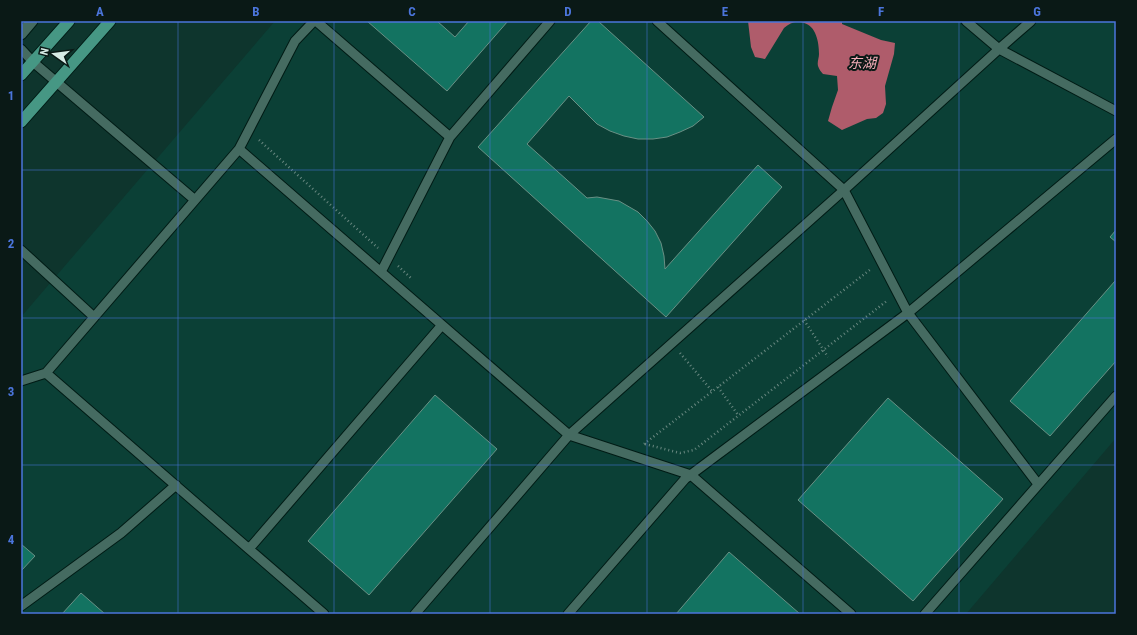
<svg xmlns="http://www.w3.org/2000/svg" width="1137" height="635" font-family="'Roboto Condensed','Noto Sans SC',sans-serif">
<rect width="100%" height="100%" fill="#0e352d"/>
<path fill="#0b4036" d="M275,21H1116V438L966,614H21V317Z"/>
<path fill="#af5c6b" d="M748,21H842V24L881,40L895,43L894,54L885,86L886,104L883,113L876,118L867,119L842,130L828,121L832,107L838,90L837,76L823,74C821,72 819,69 818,66C817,62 819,58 819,54C819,42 816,26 804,23C796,20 790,23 784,28L765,59L755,57L751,47Z"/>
<path fill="#137361" stroke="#699085" d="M367,21H437L455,37L469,21H508L447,91Z
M591,21H598L704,117L693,126L680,132L667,137L653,139H638L624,136L610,131L597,124L569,96L527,144L587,198L597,197L619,201L638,212L647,221L655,231L661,243L664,256L665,269L758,165L782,187L666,317L478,147Z
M1116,230V242L1110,237Z
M1115,281L1116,282V361L1050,436L1010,401Z
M435,395L497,449L369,595L308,541Z
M888,398L1003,499L913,601L798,500Z
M21,544L35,556L21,571Z
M729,552L800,614H676Z
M81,593L105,614H62Z"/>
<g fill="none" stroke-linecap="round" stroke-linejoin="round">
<defs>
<path id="service" d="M316,21L450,137
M657,21L844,190L999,49L966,21
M1031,21L999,49L1116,111
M21,49L33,62L195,200
M239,149L442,325L249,549L46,373L239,149L295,41L314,21
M21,250L94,317
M381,272L450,137L550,21
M21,381L46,373
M569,435L844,190L908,313L1038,484
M569,435L691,475L851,614
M249,549L324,614
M21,606L121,533L176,485
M415,614L569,435L442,325
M568,614L685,479L908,313L1116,139
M925,614L1116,396"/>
<path id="minor" d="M21,34L32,21"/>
<path id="primary" d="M21,75L69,21
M21,122L110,21"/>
</defs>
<use href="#service" stroke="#001b15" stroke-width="11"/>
<use href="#minor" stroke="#001b15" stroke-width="13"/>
<use href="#primary" stroke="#001b15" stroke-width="13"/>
<path stroke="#698881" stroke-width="2.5" stroke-dasharray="1 3" stroke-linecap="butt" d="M259,140L378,248
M398,266L412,279
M804,320L828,357
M680,353L712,391
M718,387L738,415
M644,444L871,269
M645,444L680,453L694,450L888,300"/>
<use href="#service" stroke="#456b61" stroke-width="9"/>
<use href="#minor" stroke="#456b61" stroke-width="11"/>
<use href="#primary" stroke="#469784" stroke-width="11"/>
</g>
<path fill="none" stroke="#4b75db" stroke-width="1" stroke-opacity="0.55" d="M178,21V614M334,21V614M490,21V614M647,21V614M803,21V614M959,21V614M21,170H1116M21,318H1116M21,465H1116"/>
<g text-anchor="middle" stroke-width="4" stroke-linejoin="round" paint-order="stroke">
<g font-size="14" font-style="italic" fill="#f4adb8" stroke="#0a1916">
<text x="862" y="68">东湖</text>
</g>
</g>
<rect width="1137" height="635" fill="none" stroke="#0a1916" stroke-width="44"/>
<g transform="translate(54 54) rotate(284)" stroke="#0a1916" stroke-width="3" paint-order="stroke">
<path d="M0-3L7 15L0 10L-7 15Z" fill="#d6ebe5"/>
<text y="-6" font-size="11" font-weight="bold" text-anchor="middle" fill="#d6ebe5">N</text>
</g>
<rect x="22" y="22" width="1093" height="591" fill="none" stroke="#4b75db" stroke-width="1.5"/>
<g font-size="13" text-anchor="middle" font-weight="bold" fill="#4b75db">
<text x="100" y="16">A</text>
<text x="256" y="16">B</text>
<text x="412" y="16">C</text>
<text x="568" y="16">D</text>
<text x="725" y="16">E</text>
<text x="881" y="16">F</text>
<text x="1037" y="16">G</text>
<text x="11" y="100">1</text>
<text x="11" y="248">2</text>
<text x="11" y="396">3</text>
<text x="11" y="544">4</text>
</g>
</svg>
